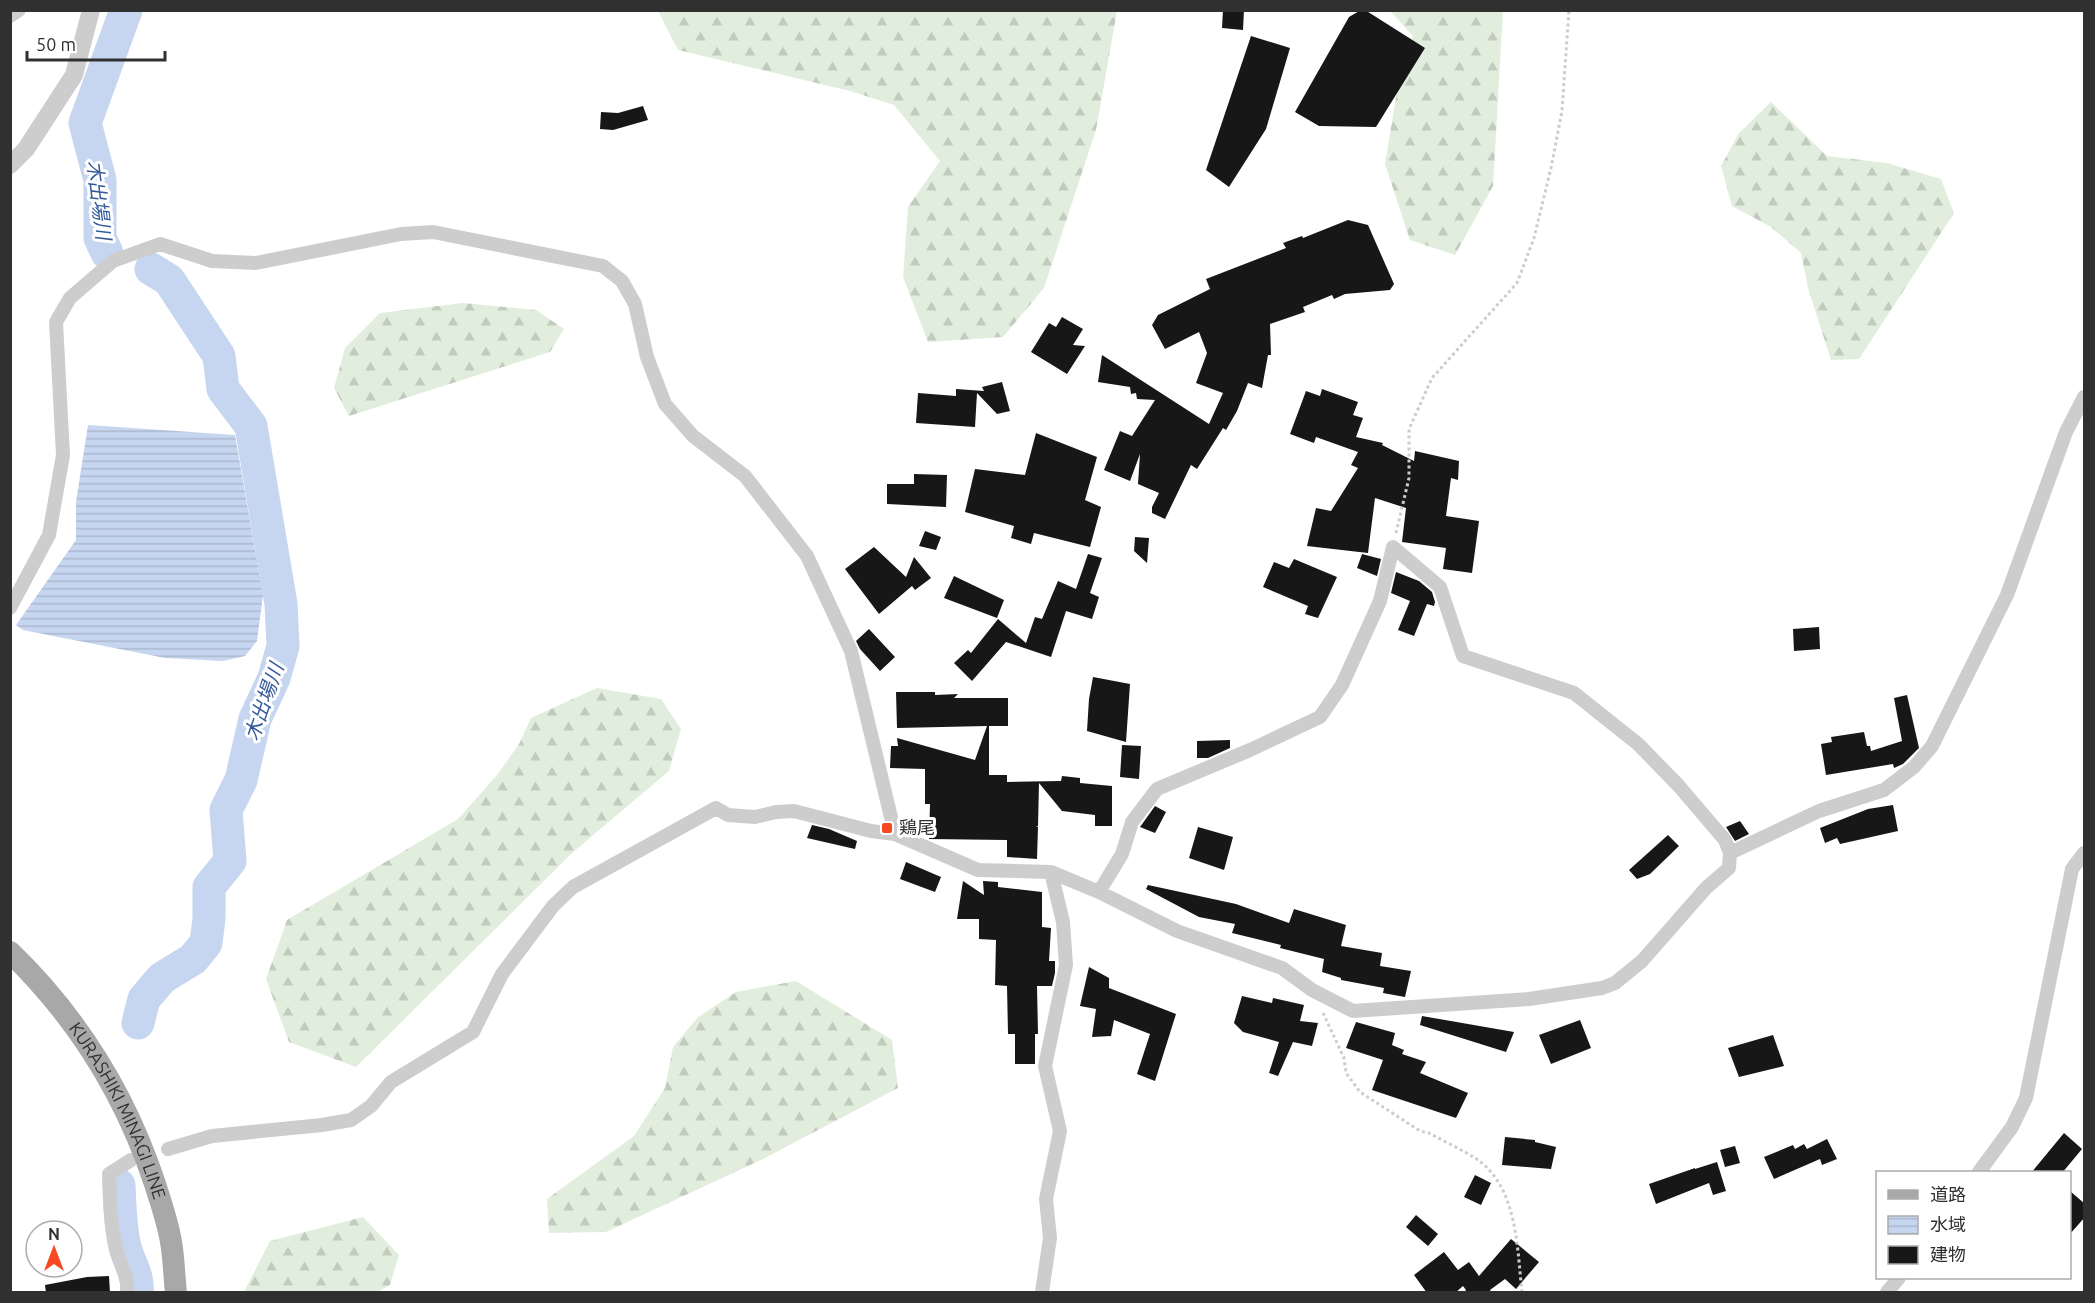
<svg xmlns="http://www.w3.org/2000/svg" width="2095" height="1303" font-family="Ubuntu,'Noto Sans JP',sans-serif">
<defs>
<pattern id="forest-firs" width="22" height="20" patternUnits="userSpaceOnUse" patternTransform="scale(1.5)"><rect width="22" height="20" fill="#e2eedd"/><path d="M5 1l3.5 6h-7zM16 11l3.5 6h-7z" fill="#c2ccbe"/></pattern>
<pattern id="water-rules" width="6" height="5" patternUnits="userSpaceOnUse" patternTransform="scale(1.5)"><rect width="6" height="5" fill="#c7d6f0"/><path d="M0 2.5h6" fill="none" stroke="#abb8ce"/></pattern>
</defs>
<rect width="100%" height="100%" fill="#fff"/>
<path fill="url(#forest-firs)" d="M658,11H1117L1096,130L1044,288L1003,337L928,342L903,277L908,207L940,161L894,105L850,91L678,50Z
M1390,11H1503L1493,186L1455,255L1410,240L1385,164L1397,91L1413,36Z
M1771,102L1827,156L1887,163L1941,179L1954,213L1859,359L1831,360L1808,288L1801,253L1771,227L1732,206L1721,166L1739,133Z
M463,303L536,310L564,329L550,352L349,416L334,388L345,348L380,313Z
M597,688L661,699L681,729L669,771L572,853L356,1067L289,1042L266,979L287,920L458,819L497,775L519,744L531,718Z
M796,981L892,1040L898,1088L761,1160L606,1232L549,1233L547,1199L634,1136L665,1088L673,1047L698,1017L736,992Z
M363,1217L399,1255L390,1285L377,1292H244L270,1241Z"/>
<path fill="url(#water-rules)" d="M88,425L235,435L263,595L257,641L245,656L223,661L165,658L23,630L16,625L76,540V502Z"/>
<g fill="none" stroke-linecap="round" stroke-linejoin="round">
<path stroke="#c7d6f0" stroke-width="33" d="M107,253L100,238V180L85,123L126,10
M138,1023L144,999L162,978L193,959L206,943L209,919V887L230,861L226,810L241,780L255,719L274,678L283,646L281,604L251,426L223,389L219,356L169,280L151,269
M119,1185C120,1205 120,1226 125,1247C129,1262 139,1276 137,1292"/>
</g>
<path fill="#171717" d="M1223,10H1244L1243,30L1222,28Z
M1361,10H1365L1425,48L1376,127L1319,126L1295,112L1349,17Z
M1251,36L1290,48L1266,129L1229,187L1206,170Z
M643,106L648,120L613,130L600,129L601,112L618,113Z
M1348,220L1368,225L1394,284L1390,290L1345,294L1334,299L1332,295L1303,307L1305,312L1270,324L1271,355H1268L1262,388L1248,383L1237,411L1226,430L1223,428L1197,469L1191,465L1165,519L1152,513V507L1159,493L1138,484L1140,454L1130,481L1104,470L1120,431L1132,436L1155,400L1137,399L1136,393L1131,394L1130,387L1098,382L1102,355L1209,424L1223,393L1196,383L1207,353L1199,332L1165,349L1152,325L1158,315L1210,289L1206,279L1286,248L1283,243L1302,236L1303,238Z
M1062,317L1083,329L1073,345L1085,346L1067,374L1031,352L1049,323L1056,327Z
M1002,382L1010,411L997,414L977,393L975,427L916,423L918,393L956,396V389L984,391L982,387Z
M1322,389L1358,402L1353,415L1363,418L1356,437L1383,443L1382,445L1414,461L1415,451L1459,461L1458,480L1451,478L1446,516L1479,521L1472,573L1443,569L1446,548L1402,542L1406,508L1375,498L1368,553L1307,546L1316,508L1331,511L1358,468L1351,465L1358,452L1316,437L1314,443L1290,434L1306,391L1320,396Z
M1036,433L1097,457L1085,500L1101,507L1090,547L1034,533L1031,544L1011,538L1014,526L965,512L975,469L1025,475Z
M914,474L947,475L946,507L887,504V484H914Z
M925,531L941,537L936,550L919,546Z
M1135,537L1149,538L1147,563L1134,551Z
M874,547L906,577L914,557L931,578L915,590L912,586L879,614L845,569Z
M1088,554L1102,558L1090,593L1099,597L1092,619L1066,611L1051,657L1006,642L972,681L954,663L968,650L971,653L998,619L1026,643L1035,617L1042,619L1058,581L1076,589Z
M1362,554L1381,559L1377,576L1357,568Z
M1294,559L1337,577L1318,618L1305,614L1308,606L1263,587L1274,562L1289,568Z
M1396,572L1419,581L1432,592L1435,602L1434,606L1427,604L1414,636L1398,630L1410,601L1391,593Z
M954,576L1004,600L997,618L944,598Z
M1819,627L1820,649L1794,651L1793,629Z
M869,629L895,657L880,671L860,649L856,641Z
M1093,677L1130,684L1126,742L1087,731L1089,699Z
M896,692H935V695L958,694L954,698H1008V726H989V775H1007V782L1061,781L1062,776L1080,778V783L1112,786V826H1095V815L1062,811L1039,783L1038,826H1036L1038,827L1037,859L1007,857V840L929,839L930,804H925V769L890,768L891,746H898L897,738L975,760L987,726L897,728Z
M1907,695L1919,748L1903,764L1894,768L1893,764L1826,775L1821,744L1832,742L1831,737L1864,732L1867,746H1870L1871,751L1902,741L1894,698Z
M1230,740V748L1208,758H1197V741Z
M1122,745L1141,746L1139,779L1120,777Z
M1893,805L1898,831L1840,844L1837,838L1825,843L1820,828L1868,809Z
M1155,806L1166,812L1155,833L1140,827Z
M1740,821L1749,834L1735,841L1726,827Z
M812,825L829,829L857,841L855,849L807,838Z
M1198,827L1233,837L1224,870L1189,858Z
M1668,835L1679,846L1650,874L1637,879L1629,870Z
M906,862L941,877L935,892L900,879Z
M963,881L984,895L983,881L998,882V887L1042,892V927L1051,928L1049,961H1055V973L1052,986H1037L1038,1034H1035V1064H1015V1034H1008L1007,986L995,985L996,940L979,939V919H957Z
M1148,885L1236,904L1289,923L1294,909L1346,925L1341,946L1382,953L1380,966L1411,971L1405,997L1383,993L1384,988L1341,980V978L1322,972L1324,959L1280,948L1281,945L1232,933L1235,924L1199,917L1146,889Z
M1089,967L1109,978V988L1176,1014L1155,1081L1137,1074L1150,1034L1114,1020L1111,1036L1092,1037L1096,1009L1080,1006Z
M1242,996L1272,1003L1273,998L1304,1005L1300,1021L1318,1023L1312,1046L1293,1042L1278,1076L1269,1073L1279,1042L1243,1032L1234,1023Z
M1422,1016L1514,1032L1506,1052L1420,1025Z
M1580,1020L1591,1048L1551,1064L1539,1035Z
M1356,1022L1395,1033L1392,1045L1404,1050L1402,1054L1426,1062L1420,1073L1468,1093L1456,1118L1372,1090L1383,1060L1346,1048Z
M1773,1035L1784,1066L1739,1077L1728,1048Z
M2064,1133L2082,1149L2062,1173H2031Z
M1505,1137L1535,1140V1142L1556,1147L1551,1169L1502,1165Z
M1827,1139L1837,1159L1822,1165L1820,1159L1774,1179L1764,1157L1793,1145L1795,1149L1804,1144L1807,1149Z
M1735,1146L1740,1163L1725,1167L1720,1150Z
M1717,1162L1726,1191L1713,1195L1709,1183L1656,1204L1649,1184L1695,1168V1169Z
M1475,1175L1491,1183L1481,1205L1464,1197Z
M2070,1191L2085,1204V1217L2070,1234Z
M1416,1215L1438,1234L1428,1246L1406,1227Z
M1511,1239L1539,1262L1516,1289L1505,1279L1490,1290L1492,1293H1464L1466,1290L1463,1286L1455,1293H1427L1414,1275L1444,1252L1458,1270L1469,1262L1479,1276Z
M109,1276L110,1293H46L45,1285L87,1277Z"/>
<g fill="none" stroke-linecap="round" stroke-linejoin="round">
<path stroke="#cdcdcd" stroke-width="3" stroke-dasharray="3 3" stroke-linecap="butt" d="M1396,533L1409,478V429L1432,378L1517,283L1534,238L1551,168L1562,111L1569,10
M1323,1013L1344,1058L1346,1073L1360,1092L1420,1131L1429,1133C1445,1142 1463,1150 1478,1160C1518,1189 1517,1249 1522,1292"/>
<path stroke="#cdcdcd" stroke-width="14" d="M10,16L19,10
M10,608L49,535L63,455L56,322L70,298L113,261L160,244L212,261L256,263L401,234L433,232L603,266L622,281L635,304L647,357L665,404L693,436L745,476L807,556L851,651L895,834
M1730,853L1819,811L1884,790L1914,767L1932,746L2007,595L2066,432L2084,397
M168,1149L212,1136L322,1125L351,1120L371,1106L391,1082L473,1032L502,974L553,906L573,887L716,808L728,815L755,817L776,812L794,811L871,831L895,834L978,870L1051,872L1099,892L1177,931L1282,968L1312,990L1353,1011L1529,999L1602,988L1615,983L1642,961L1706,888L1729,868L1730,853L1725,840L1678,785L1638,744L1574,693L1463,656L1440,587L1393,547L1380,601L1342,685L1320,717L1250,750L1157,789L1132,822L1122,854L1099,892
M1979,1172L2012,1127L2026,1098L2072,869L2084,853
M127,1292C129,1276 119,1264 116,1248C110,1223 110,1199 109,1174L131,1160
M1042,1292L1050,1238L1046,1199L1060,1131L1045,1066L1066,965L1063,922L1051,872
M1887,1292L1899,1278"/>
<path stroke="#cdcdcd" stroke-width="18" d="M10,165L26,149L74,75L91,10"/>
<path stroke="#a8a8a8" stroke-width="22" id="s1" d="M10,952C77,1017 126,1096 155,1184C161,1203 168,1223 171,1242C174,1259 174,1276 176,1292"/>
</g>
<rect fill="#f64823" stroke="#fff" stroke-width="2" x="881" y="822" width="12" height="12" rx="3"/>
<g text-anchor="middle" stroke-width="6" stroke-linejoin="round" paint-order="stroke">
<g font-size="18" fill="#303030" stroke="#fff" text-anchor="start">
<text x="899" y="834">鶏尾</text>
</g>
<g font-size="18" fill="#303030" stroke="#fff">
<text dy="6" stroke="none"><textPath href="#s1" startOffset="194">KURASHIKI MINAGI LINE</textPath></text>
</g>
<g font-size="20" font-style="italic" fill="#355a9b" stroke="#fff">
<text transform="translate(99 200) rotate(83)" y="7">木出場川</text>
<text transform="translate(264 702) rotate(-71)" y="7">木出場川</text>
</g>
</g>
<rect width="2095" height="1303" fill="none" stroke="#303030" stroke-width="24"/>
<rect x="1876" y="1171" width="195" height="108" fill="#ffffff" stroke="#acacac" stroke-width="1.5"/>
<rect x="1888" y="1190" width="30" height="9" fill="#a8a8a8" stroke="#acacac" stroke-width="1.5"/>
<text x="1930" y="1201" font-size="18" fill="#303030">道路</text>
<rect x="1888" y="1216" width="30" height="18" fill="url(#water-rules)" stroke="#acacac" stroke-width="1.5"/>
<text x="1930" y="1231" font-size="18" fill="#303030">水域</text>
<rect x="1888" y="1246" width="30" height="18" fill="#171717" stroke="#acacac" stroke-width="1.5"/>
<text x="1930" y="1261" font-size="18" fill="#303030">建物</text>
<g transform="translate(54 1249)"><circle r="28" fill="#ffffff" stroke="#acacac" stroke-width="1.5"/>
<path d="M0-4.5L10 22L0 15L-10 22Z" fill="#f64823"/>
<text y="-9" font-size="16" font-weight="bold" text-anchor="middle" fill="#303030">N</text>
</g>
<path d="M27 51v9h138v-9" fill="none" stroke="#303030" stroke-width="3"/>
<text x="36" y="51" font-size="18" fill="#303030" stroke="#ffffff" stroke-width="4.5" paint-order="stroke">50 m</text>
</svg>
